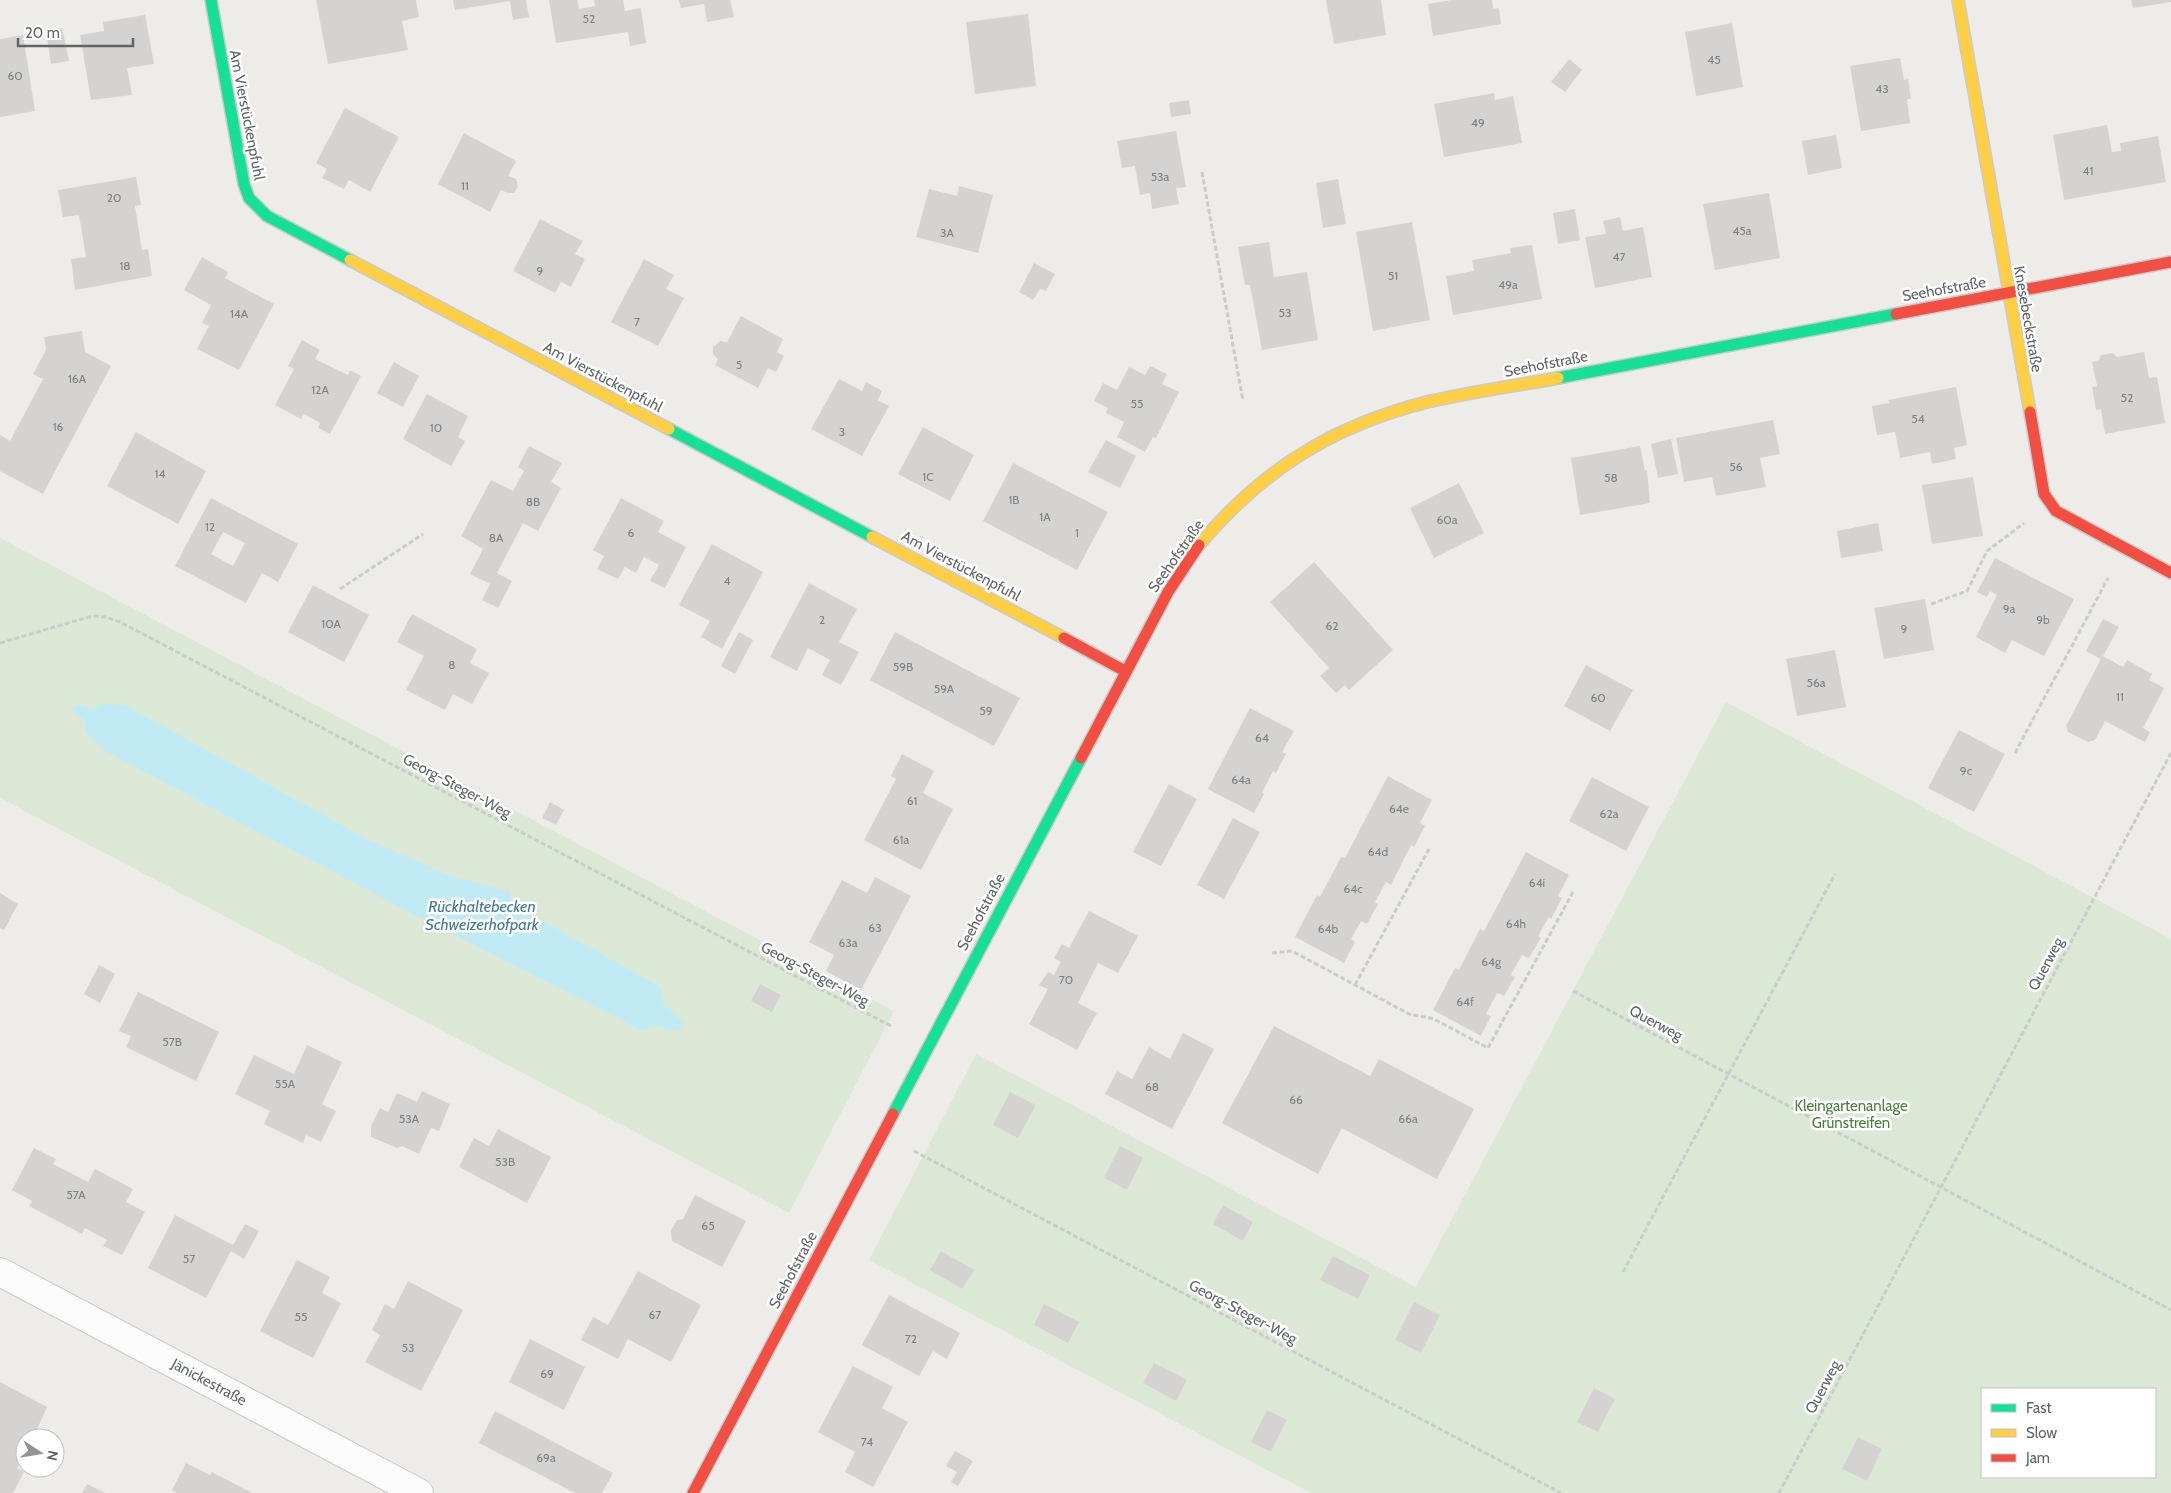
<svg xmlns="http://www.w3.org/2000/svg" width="2171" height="1493" font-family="Cabin,sans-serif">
<rect width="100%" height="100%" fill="#eeece9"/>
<path fill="#dce8d6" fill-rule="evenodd" d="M0,538L894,1011L789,1213L0,798Z
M1726,702L2171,939V1493H1311L869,1260L976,1054L1416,1287ZM1982,1389H2155V1477H1982Z"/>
<path fill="#c1ebf4" d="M101,704L125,705L367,839L448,875L510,892L511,910L540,920L661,987L663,1004L683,1022L680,1031L654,1026L641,1030L405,910L105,751L85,732V721L71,710L77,705L93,709Z"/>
<path fill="#d5d3d2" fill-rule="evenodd" d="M316,0H416L419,17L402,21L408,50L328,64Z
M453,0H526L529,17L513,20L510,1L455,10Z
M549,0H577L579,9L595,6L594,0H623L625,11L641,8L646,43L630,46L628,32L556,43Z
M679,0H730L734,17L707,22L704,4L681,8Z
M1326,0H1381L1386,35L1334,44Z
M1451,0H1492L1493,9L1499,8L1501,24L1433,36L1428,4Z
M2131,0H2171V2L2133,8Z
M1028,14L1036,86L975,94L966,22Z
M145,15L154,64L127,68L132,95L91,100L80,35L104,31L103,22Z
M1732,23L1743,87L1696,96L1685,32Z
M62,28L69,61L51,64L46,31Z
M23,35L35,111L0,117V39Z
M1900,58L1904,80L1908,79L1911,99H1907L1910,123L1861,131L1850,66Z
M1569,59L1582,70L1565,92L1551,82Z
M1494,93L1495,100L1513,96L1522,143L1444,157L1434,104Z
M1189,100L1191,114L1171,117L1169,103Z
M345,108L399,137L370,192L349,180L344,189L322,178L327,169L316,163Z
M2107,125L2112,152L2121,151L2120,143L2158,136L2166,182L2064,200L2053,135Z
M1176,131L1186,187L1176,188L1179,204L1152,209L1150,193L1140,195L1135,166L1122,168L1117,141Z
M464,133L516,161L508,176L516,179L518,186L514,193H508L501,190L490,212L438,184Z
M1836,135L1842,168L1808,175L1802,141Z
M136,177L141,205L135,206L142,250L148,249L152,276L75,290L71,259L86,257L79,215L63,217L58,190Z
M1338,179L1346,224L1323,228L1316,183Z
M959,186L993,195L978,253L916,237L929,189L957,196Z
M1769,193L1780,258L1715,270L1703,204Z
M1575,209L1580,240L1558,244L1553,213Z
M1620,217L1623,231L1643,227L1652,277L1595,288L1585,237L1606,234L1603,221Z
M540,219L583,241L575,254L585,259L571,287L561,282L555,293L513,271Z
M1412,222L1430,320L1373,331L1356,232Z
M1269,242L1274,277L1307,272L1318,340L1262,350L1250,285H1245L1238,247Z
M1532,245L1542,299L1453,315L1446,276L1474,271L1472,260L1511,253L1510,248Z
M202,257L228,272L225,278L274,304L239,370L197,349L209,326L202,323L211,305L184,290Z
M644,259L674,275L666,289L684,298L658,346L611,322Z
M1034,263L1055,274L1046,291L1040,289L1033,300L1019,292Z
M741,316L783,339L777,352L784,356L776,372L768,368L758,388L715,365L718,359L713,354V347L720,341L727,342Z
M82,331L85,352L111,366L43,494L0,471V435L10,441L43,379L33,374L46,350L44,337Z
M302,340L320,350L315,359L348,375L350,370L361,376L330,434L318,428L320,423L304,414L301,419L275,405L294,369L288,366Z
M2144,352L2149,378L2157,377L2165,423L2105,434L2101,409L2096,410L2092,387L2097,386L2092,362L2099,360L2101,355L2113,353L2117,357Z
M394,362L419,376L403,407L377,393Z
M1150,366L1167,374L1162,384L1179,392L1156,438L1153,437L1145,452L1117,437L1124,422L1106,413L1108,408L1094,401L1103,383L1117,390L1129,367L1145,375Z
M839,379L862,391L866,382L882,391L878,400L889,406L862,456L811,429Z
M1956,387L1967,445L1954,448L1956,459L1932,464L1930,452L1900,458L1895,432L1877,435L1872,406L1889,403L1888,400Z
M427,394L468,416L458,437L465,441L451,466L403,439Z
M1773,420L1780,454L1760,458L1766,487L1716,496L1712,477L1684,482L1676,438Z
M923,427L974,455L950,501L898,474Z
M136,432L206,471L178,524L107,486Z
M1671,439L1678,474L1658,478L1651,444Z
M1106,440L1136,456L1120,488L1088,472Z
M529,446L562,463L551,482L561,488L538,531L523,523L497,573L512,581L498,608L482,600L490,584L470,574L483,549L461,536L491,480L513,491L524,471L518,467Z
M1640,446L1645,471L1647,470L1650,503L1580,515L1571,458Z
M1013,463L1108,512L1077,570L983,521Z
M1973,477L1983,536L1932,544L1922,485Z
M1459,483L1484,533L1434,558L1410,508Z
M211,498L298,544L278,582L262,573L246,603L175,566ZM223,532L245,543L233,566L211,554Z
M621,498L664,521L658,532L686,547L665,588L650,581L659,565L644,557L636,573L625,567L618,579L597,569L604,556L593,550Z
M1878,523L1883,551L1841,558L1837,531Z
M712,544L763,572L722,649L701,637L710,621L679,605Z
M1995,558L2074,599L2044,656L2012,640L2005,653L1976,637L1997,595L1990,591L1987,597L1977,592Z
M1314,562L1393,650L1349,690L1345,685L1336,693L1320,676L1329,668L1270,602Z
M809,583L857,609L839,642L859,652L841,685L822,675L830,660L808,648L797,671L770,657Z
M313,585L369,615L344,662L288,632Z
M1925,599L1934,650L1884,659L1874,608Z
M412,614L477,649L470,663L489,673L472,704L453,694L445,710L406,690L424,656L397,642Z
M2103,619L2119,627L2103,656L2123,667L2127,660L2152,674L2149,680L2164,688L2143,728L2150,732L2145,742L2105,721L2095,740L2088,742L2068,732L2066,726L2101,659L2086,651Z
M739,632L753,640L735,674L721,666Z
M895,632L1020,698L994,746L870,680Z
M1835,650L1846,707L1797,716L1786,659Z
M1586,665L1633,690L1610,731L1564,706Z
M1250,708L1294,731L1282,752L1286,754L1276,773L1273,771L1262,793L1264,794L1254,813L1208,789Z
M1959,730L2005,754L1974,812L1928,788Z
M902,754L934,771L923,793L953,809L921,870L864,840L896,779L891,776Z
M1388,776L1432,800L1420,823L1425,826L1414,847L1411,845L1391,885L1386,882L1375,902L1378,904L1367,924L1361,921L1351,939L1355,942L1344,963L1295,937L1317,895L1320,897L1341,857L1345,858Z
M1592,777L1649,807L1626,851L1569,821Z
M1169,784L1197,799L1161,866L1133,852Z
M550,802L564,810L556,825L542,818Z
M1233,818L1260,832L1224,899L1197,885Z
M1526,852L1569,875L1558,896L1562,898L1551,919L1549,917L1538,936L1541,938L1529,958L1522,955L1511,975L1515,977L1504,996L1497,993L1486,1014L1491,1016L1481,1036L1433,1010L1455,968L1459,970L1480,929L1484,931Z
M875,877L911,896L861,990L826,971L834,955L809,942L842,880L867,893Z
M0,893L18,904L4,930L0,928Z
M1089,911L1138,936L1118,973L1098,963L1078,1003L1097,1013L1077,1050L1029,1024L1048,989L1039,985L1048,972L1054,975L1061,962L1054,958L1062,944L1069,948Z
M99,965L115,974L100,1003L84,994Z
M760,984L781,995L772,1012L751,1001Z
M138,992L219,1032L196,1081L126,1047L131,1036L119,1031Z
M1274,1026L1370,1076L1379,1059L1474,1109L1437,1179L1342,1128L1318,1174L1222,1123Z
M1183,1033L1214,1049L1172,1129L1105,1094L1117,1071L1132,1079L1149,1047L1170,1059Z
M307,1045L342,1062L322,1104L336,1111L321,1142L306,1135L303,1143L264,1124L270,1111L235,1094L254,1055L294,1074Z
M422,1091L450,1104L439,1131L431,1128L419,1154L402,1146L397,1148L371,1137V1126L380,1108L388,1112L397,1093L417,1102Z
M1010,1092L1036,1105L1018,1138L993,1125Z
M498,1129L551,1157L527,1203L459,1167L474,1138L489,1146Z
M1120,1146L1143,1158L1127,1190L1104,1178Z
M34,1148L56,1159L53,1164L88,1182L95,1169L133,1189L126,1202L145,1212L122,1255L103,1246L107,1240L85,1228L82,1234L29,1206L32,1201L12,1190Z
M695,1195L746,1221L722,1267L672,1241L671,1231L677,1220L683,1219Z
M1223,1205L1253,1222L1243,1241L1213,1224Z
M175,1215L233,1245L245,1224L259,1231L244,1259L231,1251L206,1298L148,1268Z
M941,1251L974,1270L962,1289L930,1270Z
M1333,1256L1370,1275L1358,1299L1320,1280Z
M297,1260L330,1277L322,1293L341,1303L313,1358L260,1331Z
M638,1271L701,1305L671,1362L628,1339L618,1359L581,1340L593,1317L608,1325Z
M408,1281L463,1310L421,1391L365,1362L380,1335L372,1330L385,1304L394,1309Z
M889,1295L960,1333L947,1359L933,1351L919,1376L862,1345Z
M1414,1302L1440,1315L1421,1353L1395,1340Z
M1044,1304L1079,1322L1068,1343L1034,1325Z
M530,1339L585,1367L564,1410L509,1382Z
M1154,1363L1187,1380L1176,1401L1143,1383Z
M853,1366L893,1387L882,1408L908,1422L873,1487L845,1472L855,1452L818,1432Z
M0,1382L47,1407L33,1438H25V1453L17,1468L24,1472L13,1493H0Z
M1594,1388L1615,1399L1598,1432L1577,1422Z
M1267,1410L1287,1420L1271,1452L1251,1442Z
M495,1411L613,1473L602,1493H575L479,1443Z
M1858,1437L1882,1449L1867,1481L1842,1469Z
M955,1451L973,1461L958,1486L951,1482L957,1472L946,1466Z
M186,1463L210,1475L212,1472L252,1493H177L172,1490Z
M87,1484L105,1493H82Z"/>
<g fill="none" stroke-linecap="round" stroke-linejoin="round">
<defs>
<path id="street" d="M0,1272L419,1493"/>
<path id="fast" d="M211,0L244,184L249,198L267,216L350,260
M1558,378L1896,314
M669,429L872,537
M893,1114L1081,758"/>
<path id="slow" d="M1958,0L2030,412
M350,260L669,429
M872,537L1064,638
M1199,545C1262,470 1332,426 1427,402C1470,392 1514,386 1558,378"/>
<path id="jam" d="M1896,314L2171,262
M2030,412L2044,494L2056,511L2171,573
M1064,638L1125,671
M1081,758L1168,592L1199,545
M693,1493L893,1114"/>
</defs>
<use href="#street" stroke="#cacac9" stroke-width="30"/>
<use href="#fast" stroke="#cacac9" stroke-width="14"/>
<use href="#slow" stroke="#cacac9" stroke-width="14"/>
<use href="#jam" stroke="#cacac9" stroke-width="14"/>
<path stroke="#c9cdca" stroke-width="3" stroke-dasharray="5 2.5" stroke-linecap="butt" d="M1202,172L1243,401
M340,589L423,534
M1931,604L1967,591L1987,551L2024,523
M0,643L92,616L106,617L120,622L893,1027
M2015,753L2108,578
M1272,953L1292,951L1409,1014L1434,1019L1488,1048L1573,892
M1355,985L1429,849
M1573,991L2171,1310
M914,1151L1561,1493
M1623,1272L1835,874
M1779,1493L2171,753"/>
<use href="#street" stroke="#fcfcfc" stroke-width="28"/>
<use href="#fast" stroke="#16e098" stroke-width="11"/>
<use href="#slow" stroke="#ffcf43" stroke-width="11"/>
<use href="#jam" stroke="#f24e42" stroke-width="11"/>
</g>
<g text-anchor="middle" stroke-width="5" stroke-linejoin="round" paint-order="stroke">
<g font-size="12" fill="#7e8182">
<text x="589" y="23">52</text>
<text x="1714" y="64">45</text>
<text x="15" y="80">60</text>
<text x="1882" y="93">43</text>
<text x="1478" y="127">49</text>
<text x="2088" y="175">41</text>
<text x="1160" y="181">53a</text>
<text x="465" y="190">11</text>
<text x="114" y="202">20</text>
<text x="1742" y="235">45a</text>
<text x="947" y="237">3A</text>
<text x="1619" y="261">47</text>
<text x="125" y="270">18</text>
<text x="540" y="275">9</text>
<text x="1393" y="280">51</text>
<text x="1508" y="289">49a</text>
<text x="1285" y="317">53</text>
<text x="239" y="318">14A</text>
<text x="637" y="326">7</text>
<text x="739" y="369">5</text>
<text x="77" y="383">16A</text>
<text x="320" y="394">12A</text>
<text x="2127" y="402">52</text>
<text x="1137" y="408">55</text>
<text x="1918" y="423">54</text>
<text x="58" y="431">16</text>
<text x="436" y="432">10</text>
<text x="842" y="436">3</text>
<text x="1736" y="471">56</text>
<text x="160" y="478">14</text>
<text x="928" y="481">1C</text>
<text x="1611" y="482">58</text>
<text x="1014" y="504">1B</text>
<text x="533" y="506">8B</text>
<text x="1045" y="521">1A</text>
<text x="1447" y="524">60a</text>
<text x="210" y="531">12</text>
<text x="631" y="537">6</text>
<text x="1077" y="537">1</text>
<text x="496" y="542">8A</text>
<text x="727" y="585">4</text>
<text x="2009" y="613">9a</text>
<text x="822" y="624">2</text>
<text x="2043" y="624">9b</text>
<text x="331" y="628">10A</text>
<text x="1332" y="630">62</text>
<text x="1904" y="633">9</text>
<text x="452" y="669">8</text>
<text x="903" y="671">59B</text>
<text x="1816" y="687">56a</text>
<text x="944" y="693">59A</text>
<text x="2120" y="701">11</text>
<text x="1598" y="702">60</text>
<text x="986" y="715">59</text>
<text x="1262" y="742">64</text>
<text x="1966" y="775">9c</text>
<text x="1241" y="784">64a</text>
<text x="912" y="805">61</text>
<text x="1399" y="813">64e</text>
<text x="1609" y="818">62a</text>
<text x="901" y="844">61a</text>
<text x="1378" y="856">64d</text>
<text x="1537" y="887">64i</text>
<text x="1353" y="893">64c</text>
<text x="1516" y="928">64h</text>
<text x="875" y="932">63</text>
<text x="1328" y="933">64b</text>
<text x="848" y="947">63a</text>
<text x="1491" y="966">64g</text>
<text x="1066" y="984">70</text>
<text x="1465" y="1006">64f</text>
<text x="172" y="1046">57B</text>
<text x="285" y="1088">55A</text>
<text x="1152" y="1091">68</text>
<text x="1296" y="1104">66</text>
<text x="409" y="1123">53A</text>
<text x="1408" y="1123">66a</text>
<text x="505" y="1166">53B</text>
<text x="76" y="1199">57A</text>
<text x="708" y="1230">65</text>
<text x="189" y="1263">57</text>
<text x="655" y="1319">67</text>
<text x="301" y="1321">55</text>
<text x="911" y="1343">72</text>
<text x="408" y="1352">53</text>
<text x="547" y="1378">69</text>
<text x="867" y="1446">74</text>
<text x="546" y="1462">69a</text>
</g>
<g font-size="15" fill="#5f6466" stroke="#fff">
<text transform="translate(247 115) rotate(79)" y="5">Am Vierstückenpfuhl</text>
<text transform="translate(1944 289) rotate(-10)" y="5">Seehofstraße</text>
<text transform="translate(2028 319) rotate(80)" y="5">Knesebeckstraße</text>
<text transform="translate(1546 364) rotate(-11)" y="5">Seehofstraße</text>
<text transform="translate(603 377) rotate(28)" y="5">Am Vierstückenpfuhl</text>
<text transform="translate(1176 556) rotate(-55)" y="5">Seehofstraße</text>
<text transform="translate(961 566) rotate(28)" y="5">Am Vierstückenpfuhl</text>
<text transform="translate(457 786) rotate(28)" y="5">Georg-Steger-Weg</text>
<text transform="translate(981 912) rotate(-62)" y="5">Seehofstraße</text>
<text transform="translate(2046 964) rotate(-62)" y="5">Querweg</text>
<text transform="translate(815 974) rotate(28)" y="5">Georg-Steger-Weg</text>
<text transform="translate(1656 1023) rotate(28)" y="5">Querweg</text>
<text transform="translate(793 1270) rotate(-62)" y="5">Seehofstraße</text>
<text transform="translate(1243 1312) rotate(28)" y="5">Georg-Steger-Weg</text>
<text transform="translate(209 1382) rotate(28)" y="5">Jänickestraße</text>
<text transform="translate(1823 1387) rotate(-62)" y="5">Querweg</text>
</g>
<g font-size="15" fill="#48813b" stroke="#fff">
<text x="1851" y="1111">Kleingartenanlage<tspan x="1851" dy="17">Grünstreifen</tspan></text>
</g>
<g font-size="16" font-style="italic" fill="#417b91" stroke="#fff">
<text x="482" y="912">Rückhaltebecken<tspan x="482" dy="18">Schweizerhofpark</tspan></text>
</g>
</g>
<rect x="1981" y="1388" width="175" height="90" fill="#ffffff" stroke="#bfc1c2"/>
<rect x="1991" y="1404" width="25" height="8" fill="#16e098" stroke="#bfc1c2"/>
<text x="2026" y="1413" font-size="15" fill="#5f6466">Fast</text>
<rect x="1991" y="1429" width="25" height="8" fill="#ffcf43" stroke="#bfc1c2"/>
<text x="2026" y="1438" font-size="15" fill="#5f6466">Slow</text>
<rect x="1991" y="1454" width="25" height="8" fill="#f24e42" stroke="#bfc1c2"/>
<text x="2026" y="1463" font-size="15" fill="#5f6466">Jam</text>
<g transform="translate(40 1453) rotate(102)"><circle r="24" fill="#ffffff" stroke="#bfc1c2"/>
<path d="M0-4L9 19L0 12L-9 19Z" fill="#919494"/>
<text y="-8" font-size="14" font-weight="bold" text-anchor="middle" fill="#5f6466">N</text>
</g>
<path d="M18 38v8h115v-8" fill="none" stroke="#5f6466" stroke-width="2.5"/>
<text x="25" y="38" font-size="15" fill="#5f6466" stroke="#ffffff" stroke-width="4" paint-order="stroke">20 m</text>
</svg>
